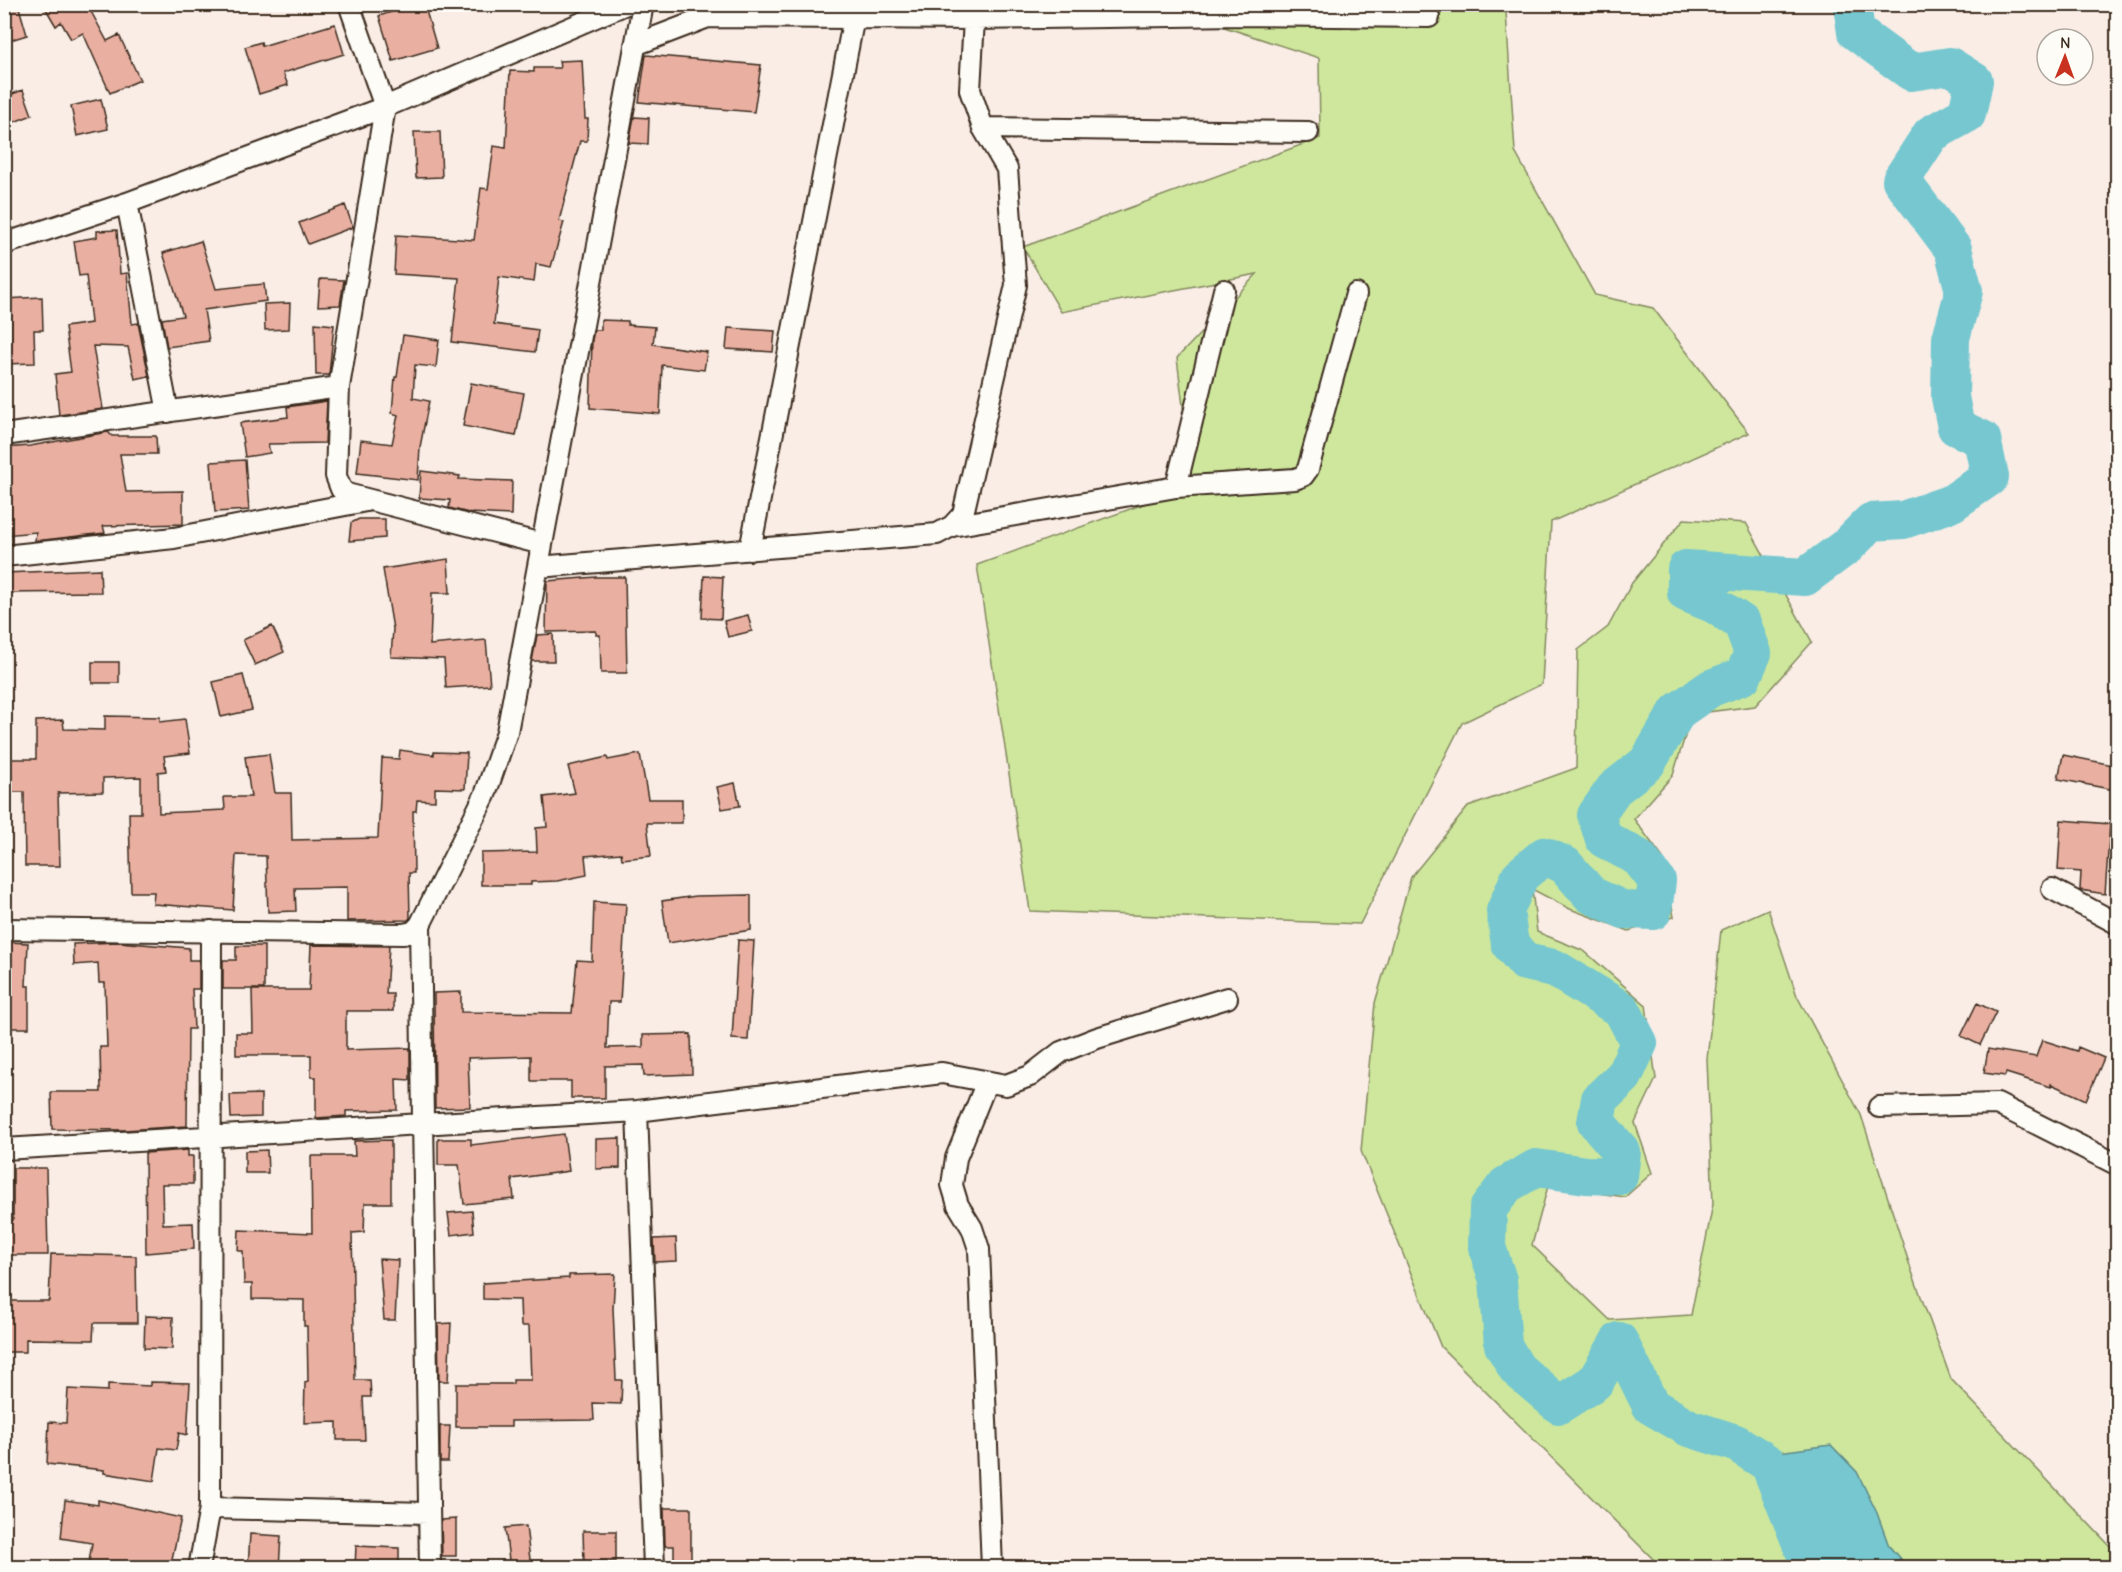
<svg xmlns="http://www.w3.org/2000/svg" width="2122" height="1572" font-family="'Comic Neue',sans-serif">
<rect width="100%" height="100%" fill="#f9ede6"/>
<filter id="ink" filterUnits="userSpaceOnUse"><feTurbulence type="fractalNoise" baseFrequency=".0167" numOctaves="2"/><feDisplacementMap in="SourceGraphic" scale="12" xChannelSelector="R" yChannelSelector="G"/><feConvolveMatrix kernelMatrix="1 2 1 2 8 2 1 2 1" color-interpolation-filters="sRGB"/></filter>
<g filter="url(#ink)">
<path fill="#cee79d" stroke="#84885e" stroke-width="1.5" d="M1157,5H1533L1506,12L1515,152L1595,295L1653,308L1749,433L1551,522L1542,684L1462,723L1360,924L1030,911L977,565L1193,486L1177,358L1257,274L1061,312L1023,247L1320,138L1319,58Z
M1684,519L1746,523L1812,642L1755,706L1692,714L1673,775L1634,819L1663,858L1674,917L1629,931L1570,909L1532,889L1537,932L1584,951L1646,1005L1656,1079L1635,1123L1652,1173L1625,1197L1548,1186L1532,1245L1610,1320L1691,1315L1713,1204L1707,1059L1721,930L1768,909L1797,996L1861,1115L1911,1269L1951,1379L2111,1547L2117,1556V1567H1661L1441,1347L1361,1151L1375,1003L1411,877L1468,807L1576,768L1578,650L1608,627L1632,583Z"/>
<path fill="#76c7cf" stroke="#5e8888" stroke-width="1.5" d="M1831,1445L1857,1472L1877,1513L1889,1546L1907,1567H1830L1771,1453Z"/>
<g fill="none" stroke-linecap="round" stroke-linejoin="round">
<path stroke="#76c7cf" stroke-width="38" d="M1811,1568L1769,1464L1736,1443L1689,1428L1651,1406L1619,1341L1595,1382L1559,1405L1517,1369L1503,1345L1498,1280L1487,1247L1488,1209L1506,1185L1536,1168L1586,1175L1619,1176L1622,1152L1596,1122L1600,1099L1624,1076L1639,1043L1622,1010L1554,968L1525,962L1510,944L1505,911L1520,876L1544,856L1565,865L1591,895L1624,910L1653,911L1657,881L1639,858L1604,839L1596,815L1614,789L1647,763L1678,711L1711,688L1743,676L1753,653L1742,623L1715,605L1686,593V569L1805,577L1847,546L1871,522L1903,520L1952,503L1990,477L1982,439L1956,427L1950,397L1951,338L1964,291L1953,249L1901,180L1931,134L1967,114L1974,81L1950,66L1911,72L1856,32L1852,4"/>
</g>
<path fill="#e9b0a1" stroke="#3b2a1e" stroke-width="1.5" d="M4,4H18L27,35L4,42Z
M43,4H90L88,6L107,41L119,35L140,80L110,93L83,33L71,39L61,22L56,26Z
M416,4H424L437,48L393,61L379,16Z
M335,24L344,54L283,73L288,85L259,94L245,47L261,42L262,46Z
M646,55L761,65L754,112L639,102Z
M582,60L585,119H588L587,141H580L559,221L564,222L551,267L536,264L534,282L499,277L494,324L538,330L535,352L452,342L459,278L394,274L396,235L474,240L481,188L488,189L494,146L506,148L510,71L534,72V68H560L559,61Z
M23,90L32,115L4,126V97Z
M101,99L108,129L77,136L71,106Z
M634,117L649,118L648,144L629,143Z
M414,132H440L442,177L416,178Z
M345,205L353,227L308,244L299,223Z
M117,230L120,274L127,273L132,324L138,323L149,376L135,379L128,347L93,346L103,409L59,415L55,374L71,372L65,327L91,323L86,275L79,276L74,241L97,237V231Z
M201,241L216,289L264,284L266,301L204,310L209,341L167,347L162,319L183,316L163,253Z
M320,279L344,280L340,305L318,306Z
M42,297L43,330H34L35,363L4,364V299Z
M290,303L289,329L265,330L264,304Z
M601,320L628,321V325L655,327L653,344L707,352L704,370L662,365L660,414L590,408L592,340L594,330H601Z
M315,323L334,325L329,375H316Z
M728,328L775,331L773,352L726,349Z
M403,335L439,340L436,367L415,365L413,398L429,401L420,447L418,480L357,473L361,440L392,444L398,415L392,413L395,377H397Z
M471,383L524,393L516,436L463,426Z
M327,401L325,443L268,444L270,453L245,457L240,423L288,417L287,407Z
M108,432L112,436H156L157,454H120L126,492L183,491V524L103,526L105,533L35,541L36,532L4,535V448L30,446Z
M245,460L249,510L215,512L211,462Z
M421,471L460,476L459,479L512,481L511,515L469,513L449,508L450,500L419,498Z
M359,519H385V538L349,541L351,523Z
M448,559L450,593H432L430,645L486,640L490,685L446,688L444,659L391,657L393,629L383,569Z
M100,569L101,592L4,593V573Z
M704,576L723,577L721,619L702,618Z
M596,577H625L627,673H601L600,635H596V631L546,632L547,581Z
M748,615L752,631L728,637L724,621Z
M272,626L284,652L255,665L243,640Z
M553,634L554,661H532L537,635Z
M92,662H119V683H92Z
M243,675L252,710L221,717L213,682Z
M105,716L160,717V722L185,719L190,753L164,756L166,771L158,772L159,813L225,810L224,797H251L245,757L269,754L275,793H291L292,840L378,838L382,758L399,759L400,750L434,755V752L467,753L465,789L435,788V801L417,800L416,811H413L414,873H409L410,918L408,920L347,921V887L295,888L296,911L268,912L266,856L236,855L233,910L153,904L154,892H131L129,813H141V777L103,778V792L58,793L60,866H25L24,792H4V759H36V721L63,720L64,729L105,730Z
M640,754L648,799H682V823H647L651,856L622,859L621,853L585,856L587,875L557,881L531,882V885H481V853L537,852L536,828L547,827L544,797L575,793L568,766L607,757L608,760Z
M2063,755L2118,766L2115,790L2058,779Z
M735,783L740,806L722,809L717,787Z
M2061,820L2110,824L2105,894L2080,890L2081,872L2058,870Z
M751,895V930L668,943L662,901L696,896Z
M594,902L626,904L620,1002H609L607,1048L643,1047V1035L691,1034L692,1074L644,1076L643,1065L605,1066V1098H571V1081H531V1056L468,1058L470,1107L435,1108L434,993L461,992V1012L572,1013L577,960L592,961Z
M738,940L754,941L748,1040L732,1039Z
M7,942L28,943L26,986H29V1028H4Z
M118,942L189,948V960H199V989H192L194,1029H188L187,1126L125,1130L52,1129L51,1092H101L100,1047H107L105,983H99L98,963L74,965L73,944Z
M311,945L389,946L386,994H393V1011H346V1050L410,1048V1080L396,1079L397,1110L346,1111V1116L316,1118V1077H311V1055H236V1033H253L252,990H309Z
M236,946H264V989H223V960H236Z
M1977,1003L1996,1012L1980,1045L1961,1036Z
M2042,1040L2077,1051L2078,1047L2104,1058L2086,1100L2051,1084V1087L2006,1073L2005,1076L1984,1073L1988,1049L2036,1057Z
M261,1094V1117L231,1118L230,1095Z
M564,1134L569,1171L512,1179L514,1199L464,1204L459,1165H438V1139H471V1145Z
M620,1138V1168L596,1169V1139Z
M391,1140V1203H365L364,1232L352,1233L355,1380H370L371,1397H363L365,1440H337V1422L304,1423L305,1382L308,1381L307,1326H304V1300L252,1299V1284H244L243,1251H238L239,1230L312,1233L311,1156H355L354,1141Z
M188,1150V1156H193V1184H162L163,1224L193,1223L194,1249L146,1253L145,1153Z
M267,1150L268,1173H245V1151Z
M13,1168H46L48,1255H4V1220H13Z
M472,1211L474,1232L451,1235L448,1213Z
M676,1238L677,1261L655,1262L654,1239Z
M51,1254L136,1256L137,1323H94L93,1340L26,1339V1352H4V1301H49Z
M379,1259L398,1260L395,1320H384Z
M615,1274L613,1308L616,1380H622L621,1404L593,1403L594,1420L511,1421V1427H456V1384H513V1380H531L529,1326H521L520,1300L483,1299V1283L569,1278V1275Z
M145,1316L173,1317L172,1349L144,1348Z
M451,1323L448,1381H439L438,1324Z
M150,1382L190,1383L187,1435L179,1433L176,1450L159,1448L154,1481L104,1473V1470L47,1464L49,1422L66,1423L68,1389L108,1391V1384L150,1386Z
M440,1426H450L448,1462H440Z
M65,1500L98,1505V1500L181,1518L170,1568H88L92,1543L61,1538Z
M664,1508H691V1568H674V1546H665Z
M456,1519V1556H442L441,1520Z
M526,1526L531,1568H510L505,1528Z
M583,1531H616V1561L584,1562Z
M250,1534L281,1536L279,1568H248Z
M356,1546L399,1548V1568H355Z"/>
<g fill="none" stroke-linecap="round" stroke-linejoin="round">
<defs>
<path id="minor" d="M349,4L385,107L339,387L336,476L341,489L347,494L542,544
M974,19L1238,15L1429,17
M983,128L1308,132
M127,203L168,412
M4,244L127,203L385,107L626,4
M4,435L339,387
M1176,487L1224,290
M952,526L1176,487L1295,479L1303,476L1308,469L1356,294
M750,550L854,17
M4,556L174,538L366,501
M538,567L937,534L952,526L963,514L1016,285L1007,169L983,128L970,90L974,19L708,17L635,45
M2052,889L2118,924
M420,925L430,1568
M4,929L403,934L413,932L420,925L485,795L507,732L643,4
M986,1084L956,1158L952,1185L958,1205L972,1228L979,1249L992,1568
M1879,1107L1997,1104L2118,1165
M637,1111L654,1568
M4,1149L637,1111L942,1073L1006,1085L1030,1076L1061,1052L1097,1038L1227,998
M210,1508L428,1513
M199,1568L210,1508L211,931"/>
</defs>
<use href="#minor" stroke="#3b2a1e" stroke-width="24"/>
<use href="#minor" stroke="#fdfcf7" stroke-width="20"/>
</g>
</g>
<rect width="2122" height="1572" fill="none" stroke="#fdfcf7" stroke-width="24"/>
<rect x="12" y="12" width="2098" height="1548" fill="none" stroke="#3b2a1e" stroke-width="2" filter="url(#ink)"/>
<g transform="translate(2065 57) rotate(1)"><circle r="28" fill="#fdfcf7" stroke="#afa8a0" stroke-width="1.5"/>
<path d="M0-4.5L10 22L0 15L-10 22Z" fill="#c8321e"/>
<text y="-9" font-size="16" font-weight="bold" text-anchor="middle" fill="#3b2a1e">N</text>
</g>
</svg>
